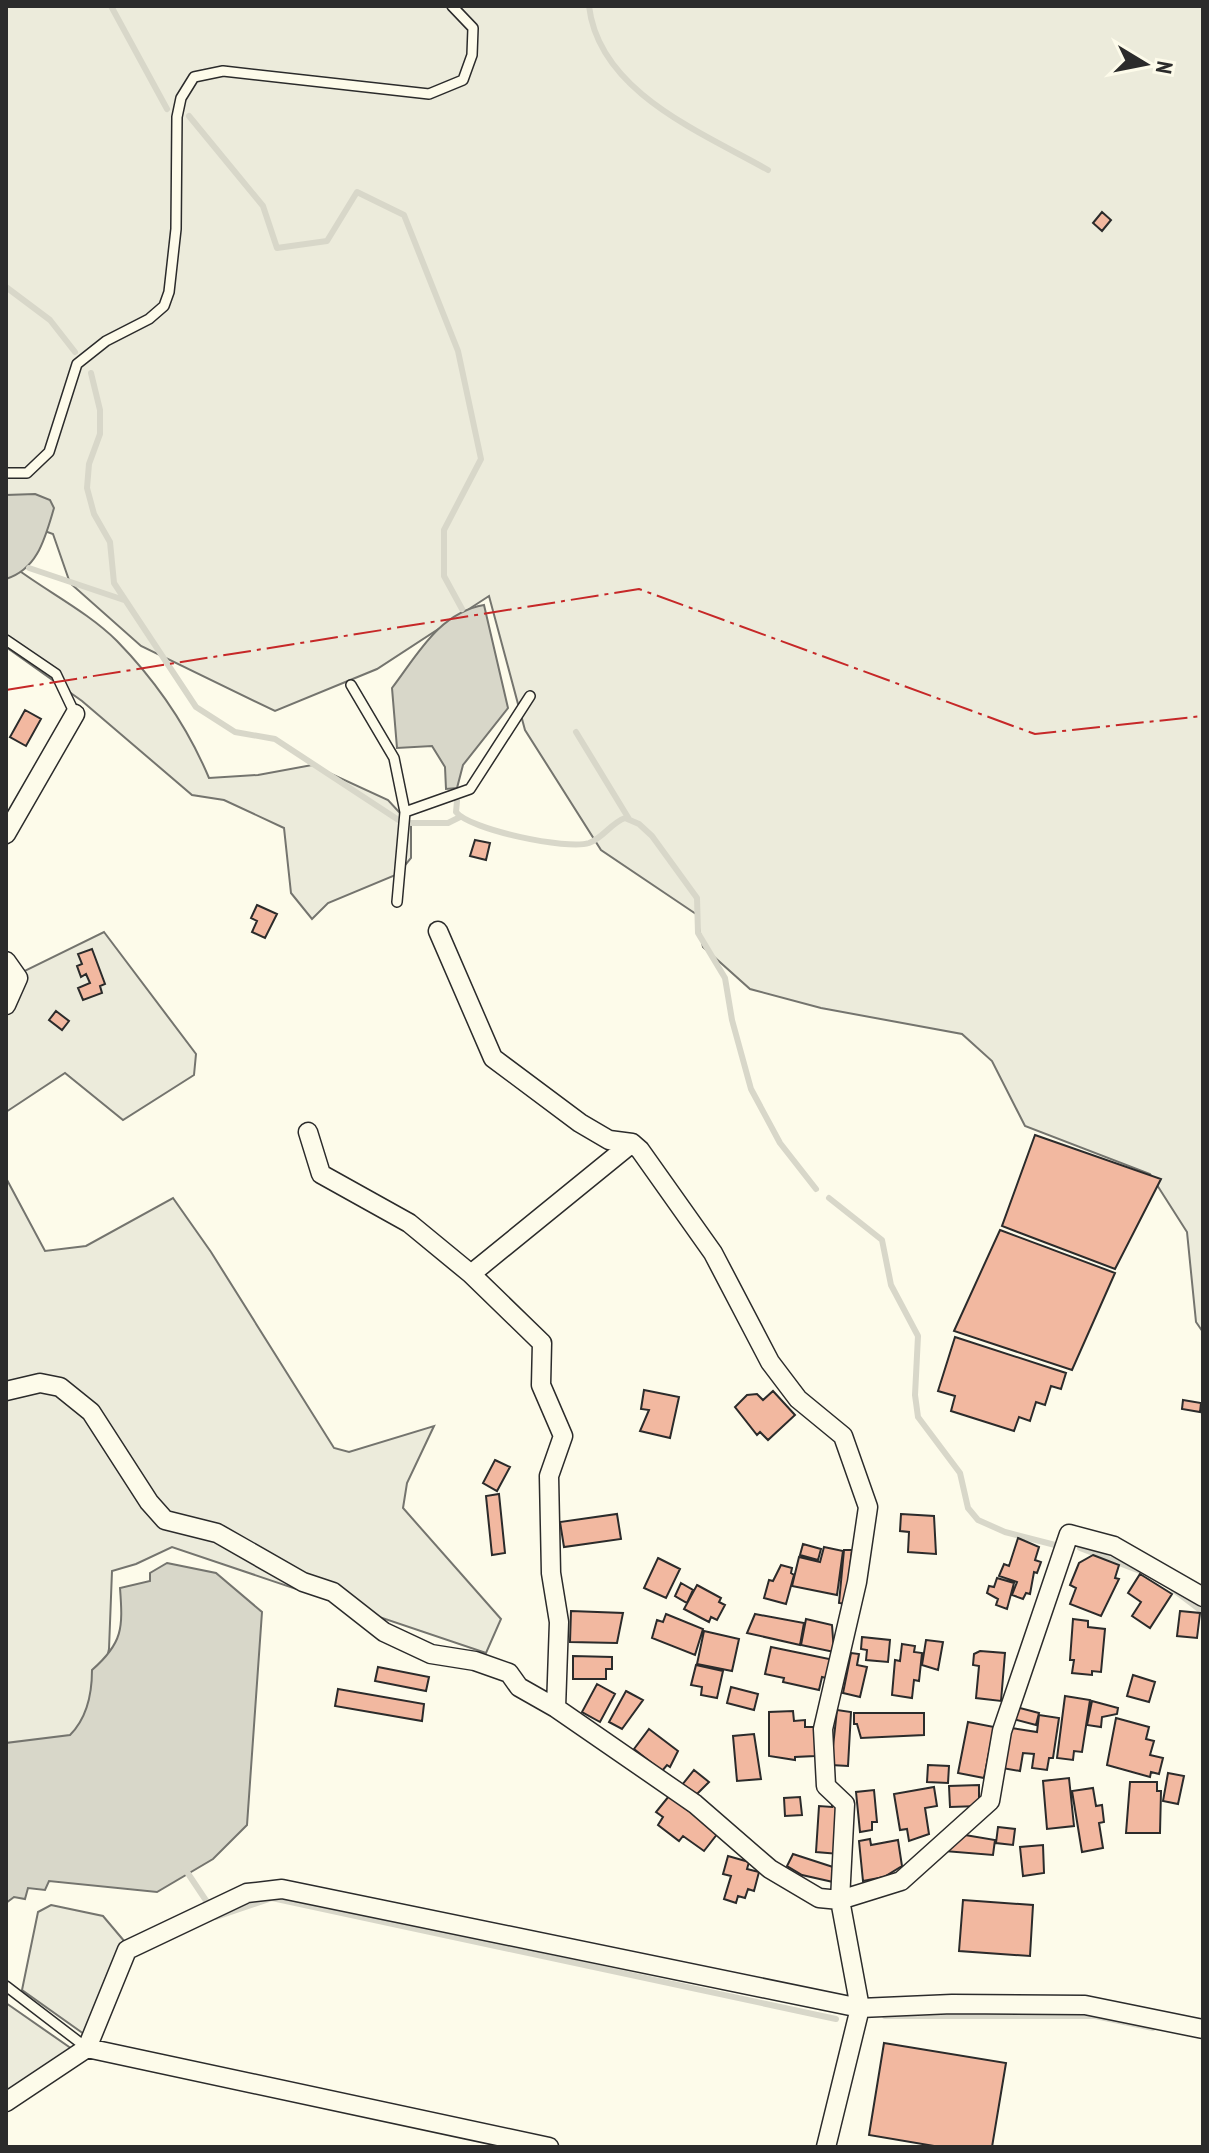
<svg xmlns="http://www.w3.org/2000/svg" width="1209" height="2153" font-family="'PT Sans Narrow',sans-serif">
<rect width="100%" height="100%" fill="#fdfbea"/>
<path fill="#ecebdb" stroke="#74746e" stroke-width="2" d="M6,6H1203V1332L1196,1322L1187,1232L1150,1174L1025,1126L992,1061L962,1034L821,1008L750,989L703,947L696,914L601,850L525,730L489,596L377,669L275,711L141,646L70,583L53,534L6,517Z
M17,569C48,592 89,613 117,641C155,680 188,728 209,778L258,775L312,765L388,800L411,825V858L398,874L328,903L312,919L291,893L284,828L224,800L192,795L82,701L6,647V573Z
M104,932L196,1054L194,1075L123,1120L65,1073L6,1112V980Z
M6,1178L45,1251L86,1246L173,1198L211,1252L334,1448L349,1452L434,1426L407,1483L403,1508L501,1619L486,1653L172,1547L136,1564L112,1571L109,1649L97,1703L72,1738L6,1745Z
M51,1905L103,1916L125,1942L84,2034L22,1990L38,1912Z
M6,2003L72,2049L6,2095Z"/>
<path fill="#d8d7c9" stroke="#74746e" stroke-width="2" d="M35,494L50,500L54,508C45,538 38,569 6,579V495Z
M484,605L508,708L463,765L457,788L446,789L445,767L432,746L397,748L392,688C418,654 439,613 484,605Z
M167,1563L216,1573L262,1612L247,1825L213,1859L157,1892L49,1881L45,1890L28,1888L25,1899L14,1897L6,1903V1743L70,1735C87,1718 92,1693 92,1670C123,1643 123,1628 120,1588L150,1581V1573Z"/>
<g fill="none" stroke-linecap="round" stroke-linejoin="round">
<path stroke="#d8d7c9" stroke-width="6" d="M111,6L167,109
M589,6C599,92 701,132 768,170
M189,116L263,206L277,248L327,241L357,192L404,215L458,351L481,459L444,530V576L462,609
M6,287L50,320L75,352
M91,373L100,410V434L89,464L87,488L94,514L110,542L114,583L196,707L235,732L275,739L400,821
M29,568L124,600
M576,732L629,819
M457,801L456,812C470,830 567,850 589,843C603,838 611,823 625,818L639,824L652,836L697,898L698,933L725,978L732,1020L751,1089L780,1143L816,1189
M411,823H448L460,817
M829,1198L882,1240L891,1285L918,1336L915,1395L918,1417L960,1473L968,1508L978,1520L1005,1532L1059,1546
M1080,1548L1140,1571
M1174,1590L1203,1612
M185,1869L207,1902
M216,1917L272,1898L836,2019
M885,2016H1095L1153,2028"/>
</g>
<path fill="#f2b8a0" stroke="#2b2b2b" stroke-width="2" d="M1102,212L1111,220L1102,231L1093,223Z
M25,710L41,719L26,746L10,737Z
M475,840L490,843L486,860L470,856Z
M257,905L277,914L265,938L252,932L257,921L251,918Z
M92,949L105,984L100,986L102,993L83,1000L78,988L90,983L86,974L81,977L77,966L82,964L78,954Z
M56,1011L69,1021L62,1030L49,1020Z
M1035,1135L1161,1179L1115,1269L1002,1226Z
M1000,1230L1115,1273L1072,1370L954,1331Z
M955,1337L1066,1373L1061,1389L1051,1386L1045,1405L1036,1402L1030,1421L1019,1417L1014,1431L951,1411L955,1396L938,1391Z
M644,1390L679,1397L670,1438L640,1431L649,1410L641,1409Z
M773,1391L795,1415L768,1440L760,1432L757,1435L735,1407L747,1395L757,1394L763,1400Z
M1183,1400L1201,1403L1200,1412L1182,1409Z
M495,1460L510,1467L497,1491L483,1483Z
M499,1494L505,1553L492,1555L486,1496Z
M617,1514L621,1539L564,1547L560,1522Z
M901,1514L934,1516L936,1554L908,1552L909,1532L900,1531Z
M1018,1538L1039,1547L1035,1560L1041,1562L1037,1573L1034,1572L1030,1594L1026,1593L1023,1599L1012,1595L1017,1582L999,1576L1004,1564L1009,1566Z
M803,1544L821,1549L818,1560L800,1555Z
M824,1547L843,1551L837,1595L792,1586L799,1557L820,1562Z
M844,1550H852L846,1604L839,1603Z
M1093,1555L1119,1565L1115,1578L1119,1579L1101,1616L1070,1604L1076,1588L1070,1585L1079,1563Z
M658,1558L680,1569L666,1598L644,1588Z
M781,1565L792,1568L791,1573L794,1575L786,1604L764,1598L769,1580L773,1581Z
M1140,1574L1172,1594L1150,1628L1132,1616L1141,1602L1128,1593Z
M997,1578L1014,1583L1007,1609L996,1605L998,1599L987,1593L989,1586L994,1587Z
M681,1583L693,1590L687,1603L675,1596Z
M697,1585L721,1598L719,1602L725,1605L717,1620L711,1617L709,1622L684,1609Z
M571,1611L623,1613L617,1643L570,1642Z
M1180,1611L1200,1613L1197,1638L1177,1636Z
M666,1614L703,1629L695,1655L652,1638L657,1620L663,1622Z
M755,1614L804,1623L800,1645L747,1633Z
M806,1619L832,1625L834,1652L801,1645Z
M1073,1619L1088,1621V1627L1105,1629L1101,1672L1092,1671V1675L1072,1673L1074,1660H1070Z
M704,1631L739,1639L732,1671L697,1664Z
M862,1637L890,1640L888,1662L866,1660L867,1650L861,1649Z
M926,1640L943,1642L938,1670L922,1665Z
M902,1644L915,1646L914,1652L922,1653L919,1681L914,1680L912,1698L892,1695L895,1660L900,1661Z
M771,1647L834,1660L830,1679L822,1677L819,1690L783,1682L784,1678L765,1674Z
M980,1651L1005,1653L1001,1701L976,1698L979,1666L973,1665L974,1654Z
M851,1653L859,1654L857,1665L867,1667L860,1697L843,1693Z
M573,1656L612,1657V1669H606V1679H573Z
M696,1665L723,1671L717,1698L701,1695L702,1687L691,1685Z
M378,1667L429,1677L426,1691L375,1681Z
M1133,1675L1155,1682L1149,1702L1127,1696Z
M597,1684L615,1694L600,1722L582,1712Z
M731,1687L758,1694L754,1710L727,1703Z
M338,1689L424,1704L422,1721L335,1706Z
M626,1691L643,1700L622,1729L609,1722Z
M1065,1696L1090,1700L1082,1752L1074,1751L1073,1760L1057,1758Z
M1092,1701L1118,1708L1117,1714L1102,1717L1101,1727L1087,1725Z
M1016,1707L1039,1713L1036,1725L1013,1719Z
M837,1710L851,1712L848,1766L831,1765Z
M793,1711L794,1721L805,1720V1727H815V1756L795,1757V1760L769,1756V1712Z
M854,1713H924V1735L861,1738L857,1724H854Z
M1039,1715L1059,1718L1053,1758H1049L1047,1770L1032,1768L1034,1754L1023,1753L1020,1771L1002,1768L1011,1728L1037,1732Z
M1116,1718L1149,1727L1146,1739L1154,1741L1150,1755L1163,1758L1159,1774L1151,1772L1150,1777L1107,1765Z
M968,1722L994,1727L984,1778L958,1773Z
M649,1729L678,1751L670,1767L667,1765L662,1771L634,1749Z
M754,1734L761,1779L737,1781L733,1736Z
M928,1765L949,1766L948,1783L927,1782Z
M694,1770L709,1782L696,1795L682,1785Z
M1168,1773L1184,1776L1178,1804L1163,1801Z
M1069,1778L1074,1826L1047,1829L1043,1781Z
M1130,1782H1157V1791H1161L1160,1833H1126Z
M979,1785V1806L950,1807L949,1786Z
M934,1787L937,1806L925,1808L929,1834L909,1841L907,1829L900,1830L894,1794Z
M1093,1788L1096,1806L1102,1805L1104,1822L1099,1823L1103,1848L1082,1852L1072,1791Z
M874,1790L877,1822H872V1830L860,1832L856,1792Z
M669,1796L718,1833L704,1851L683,1836L679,1841L658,1825L663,1817L656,1812Z
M800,1797L802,1815L785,1816L784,1798Z
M832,1803L840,1804L839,1854L816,1852L819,1806L832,1807Z
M998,1827L1015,1829L1013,1845L996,1843Z
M965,1835L995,1840L993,1855L944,1851Z
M870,1839L871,1845L898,1840L902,1866L884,1877L863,1881L859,1841Z
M1043,1845L1044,1873L1023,1876L1020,1847Z
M793,1854L836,1868L833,1882L802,1875L787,1866Z
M728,1856L749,1862L747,1869L759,1872L754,1891L748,1889L745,1898L738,1896L736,1903L724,1899L731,1876L723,1874Z
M963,1900L1033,1905L1030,1956L959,1951Z
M884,2043L1006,2063L992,2147H940L869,2135Z"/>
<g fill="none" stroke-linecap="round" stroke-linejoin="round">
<defs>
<path id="service" d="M6,473H27L49,452L77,364L106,341L149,319L164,306L169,292L176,229L177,117L181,98L194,77L223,71L429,94L463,80L472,55L473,28L452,6
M6,640L56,674L75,714
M351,685L394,758L405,812
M397,902L405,812L470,789L530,696
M6,1986L87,2048"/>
<path id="minor" d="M6,834L75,714
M438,931L493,1058L580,1123L609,1140L632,1143L640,1150L713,1253L770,1362L798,1399L843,1436L868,1507L857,1582L823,1729L826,1786L845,1804L840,1900L860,2008L826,2147
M6,961L18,978L6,1005
M308,1132L321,1174L409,1223L471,1274L542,1343L541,1385L563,1436L549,1476L551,1573L559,1622L556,1708
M471,1274L632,1143
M6,1391L40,1383L60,1387L91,1412L149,1502L165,1520L217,1533L303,1582L333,1592L384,1632L431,1654L475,1661L509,1673L519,1687L556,1708L695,1804L770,1869L819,1898L840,1900L901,1881L990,1801L1002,1731L1069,1534L1114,1546L1203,1597
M87,2048L549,2147
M6,2102L87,2048L127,1950L247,1893L282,1889L860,2008L952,2004L1085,2005L1203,2029"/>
</defs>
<use href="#service" stroke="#2b2b2b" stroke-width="12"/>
<use href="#minor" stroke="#2b2b2b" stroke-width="21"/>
<use href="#service" stroke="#fdfbea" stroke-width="9"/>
<use href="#minor" stroke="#fdfbea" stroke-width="18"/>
<path stroke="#c62828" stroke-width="2" stroke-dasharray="28 6 4 6" stroke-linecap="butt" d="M6,690L639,589L1035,734L1203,716"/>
</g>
<rect width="1209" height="2153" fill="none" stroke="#2b2b2b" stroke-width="16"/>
<g transform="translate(1145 64) rotate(100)" stroke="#fdfbea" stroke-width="6" paint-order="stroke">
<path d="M0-6L14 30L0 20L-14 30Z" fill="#2b2b2b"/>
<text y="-12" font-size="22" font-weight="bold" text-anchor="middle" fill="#2b2b2b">N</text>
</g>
</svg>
